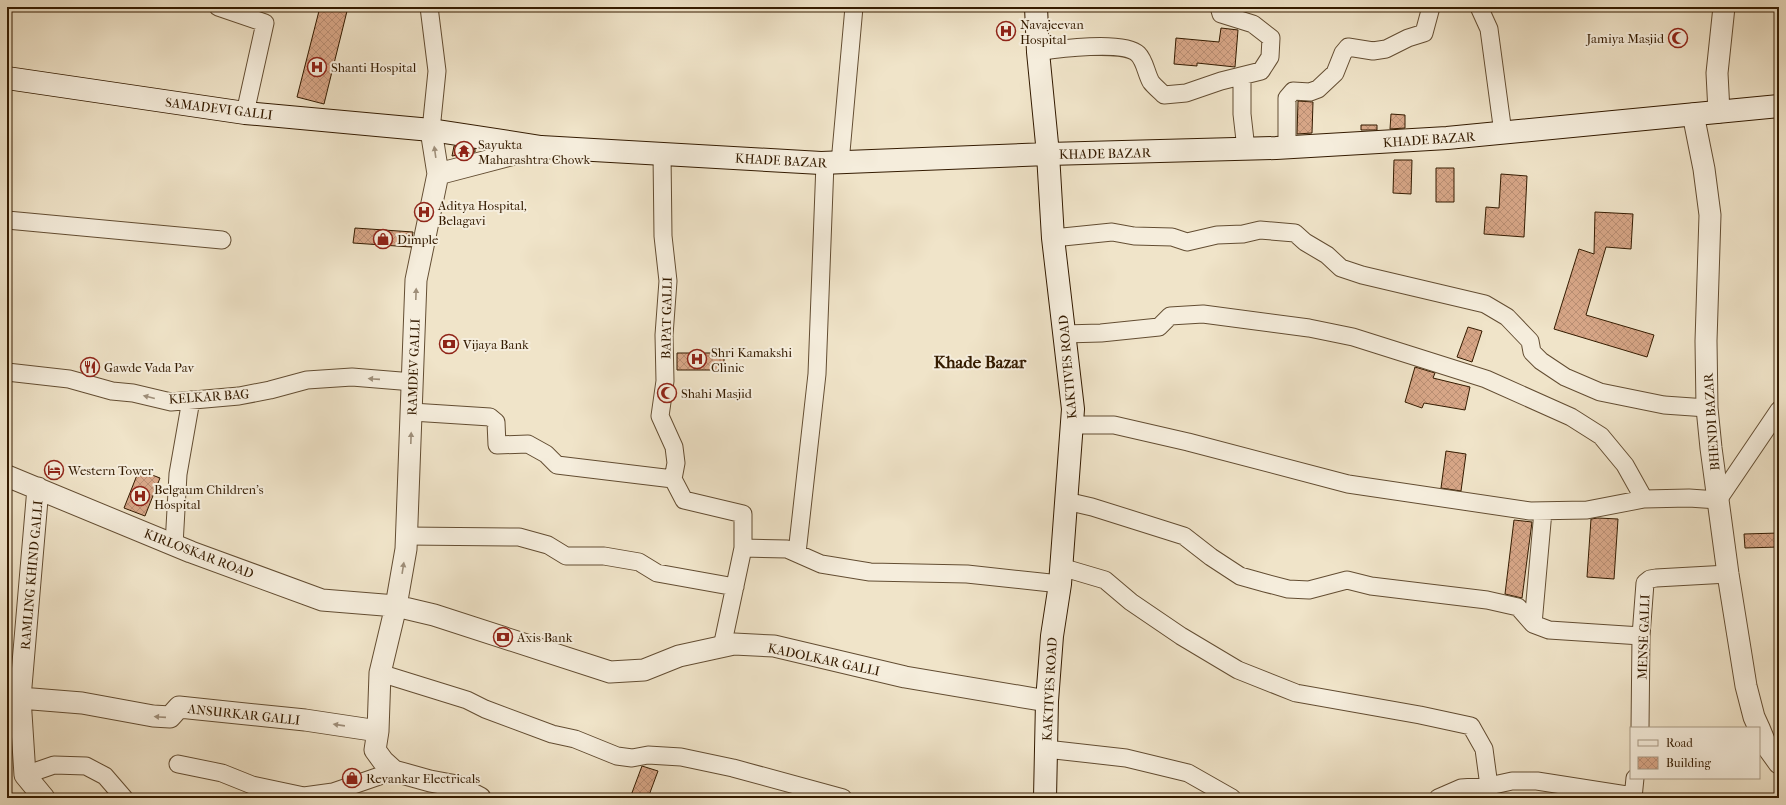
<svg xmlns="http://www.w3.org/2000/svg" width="1786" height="805" font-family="'IM FELL French Canon',serif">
<defs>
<pattern id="building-cross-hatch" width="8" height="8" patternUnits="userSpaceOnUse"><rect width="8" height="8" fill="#d7a687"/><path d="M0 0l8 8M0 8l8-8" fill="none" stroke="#b98e73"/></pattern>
</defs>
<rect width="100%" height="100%" fill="#f0e4c9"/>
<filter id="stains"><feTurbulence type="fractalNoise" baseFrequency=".005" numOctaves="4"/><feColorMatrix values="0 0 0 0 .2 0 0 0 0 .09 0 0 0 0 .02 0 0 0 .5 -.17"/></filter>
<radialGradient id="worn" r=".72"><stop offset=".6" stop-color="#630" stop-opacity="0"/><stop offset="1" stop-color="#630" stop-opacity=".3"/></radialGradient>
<path fill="url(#building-cross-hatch)" stroke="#341b00" d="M320,7H348L324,104L297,97Z
M1221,28L1238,30L1235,67L1197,63V66L1174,64L1176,38L1219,42Z
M1298,101L1313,102L1312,133L1297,134Z
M1391,114L1405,115V128L1390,129Z
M1361,125H1377V130H1361Z
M454,146L475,149V152L452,156Z
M1394,160H1412L1411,194L1393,193Z
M1436,168H1454V202H1436Z
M1501,174L1527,176L1524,237L1484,234L1486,207L1499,208Z
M1595,212L1633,214L1631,249L1606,247L1586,315L1654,335L1647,357L1554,329L1579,249L1594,254Z
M355,228L413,232L411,247L353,243Z
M1468,327L1482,331L1472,362L1457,357Z
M677,353H724V370H677Z
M1415,367L1435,373L1433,378L1470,387L1465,410L1424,403L1422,408L1405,402Z
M1446,451L1466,454L1461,491L1441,488Z
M139,470L160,478L145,516L124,508Z
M1598,518L1618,519L1614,579L1587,577L1591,519Z
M1514,520L1532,522L1522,598L1505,594Z
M1779,533V547L1745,548L1744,534Z
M642,766L658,771L648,798H630Z"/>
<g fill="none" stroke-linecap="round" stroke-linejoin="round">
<defs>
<path id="minor" d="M218,7L265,23L245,113
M429,7L437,71L431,130
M1479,7L1489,29L1503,133
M1038,52C1057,49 1124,40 1138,54C1145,61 1146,73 1151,82C1154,86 1160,91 1164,95L1186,93L1221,81L1261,71L1270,57L1271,38L1253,24L1221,14L1219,7
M1242,76V114L1246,149
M1287,147V98L1293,91L1310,92L1318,89L1335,73L1343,53L1348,47L1373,51L1386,49L1408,38L1424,33L1431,7
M662,154L663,236L668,281L664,335L665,381L660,416L674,447L676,463L673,479
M840,163L854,7
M7,220L222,240
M1053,238L1112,232L1134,236L1172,237L1187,242L1217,235L1243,234L1260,230L1295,233L1305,242L1327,255L1341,268L1362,275L1485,304L1507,317L1530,341L1532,352L1541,361L1565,377L1600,392L1664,405L1707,408
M1064,334L1101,333L1159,327L1170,316L1203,314L1309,328L1353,337L1486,379L1571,417L1601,436L1625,465L1644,499
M7,372L69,379L112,391L133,393L171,402L239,396L270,390L307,380L352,377L413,382
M412,412L490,417L496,422L497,445L528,444L546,454L557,465L673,479L684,500L743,514V548
M1072,425H1114L1188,442L1348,484L1530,511L1587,510L1644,499L1689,498L1718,500L1779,410
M1066,501L1092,507L1184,536L1211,557L1240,576L1265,583L1288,589L1309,590L1347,580L1371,586L1487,600L1518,607L1533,624L1549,630L1641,636
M406,536L519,537L548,545L566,556H604L639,562L657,573L735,587
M174,545L178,474L191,400
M797,553L817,374L825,163
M1061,567L1105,580L1131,602L1181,636L1238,670L1296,693L1420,715L1471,726L1484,749L1489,786
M1533,624L1543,511
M722,647L743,548L787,549L821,564L870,572L967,574L1060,584
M380,673L467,700L485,709L552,734L575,739L617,756L632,758L648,755L681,757L733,768L843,798
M1640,728L1641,636L1645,583L1650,579L1656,578L1728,574
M1046,749L1126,758L1188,773L1232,798
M178,764L222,773L252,785L304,796L333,792L394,771
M25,775L54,765L86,766L105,776L124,798
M1438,798L1461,788L1489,786L1512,781H1537L1633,796
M1633,798L1635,778"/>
<path id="tertiary" d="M1719,112L1717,73L1724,7
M1693,114L1704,169L1710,215L1706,341L1707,408L1711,448L1728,574L1746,686L1754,717L1759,728
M431,130L438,174L416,280L406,549L396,606L380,673L378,731L375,750L383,761L394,771L430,781L457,786L480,798
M438,174L541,147
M7,476L191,552L322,600L396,606L434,615L610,672L644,670L679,656L734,644L774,646L905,677L1047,701
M38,488L20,698L25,775L44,798
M20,698L82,703L153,716L170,717L179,707L305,720L378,731
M1759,728L1766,745L1779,763"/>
<path id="secondary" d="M1036,7L1038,52L1048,154L1053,238L1073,409L1060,584L1052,636L1047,701L1045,798
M7,78L245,113L431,130L541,147L821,163L1048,154L1276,148L1447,138L1779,106"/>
</defs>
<use href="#minor" stroke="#634d32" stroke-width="19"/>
<use href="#tertiary" stroke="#634d32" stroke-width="23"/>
<use href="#secondary" stroke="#341b00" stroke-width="24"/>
<use href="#minor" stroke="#f5eddc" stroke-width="17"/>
<use href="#tertiary" stroke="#f5eddc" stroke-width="21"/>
<use href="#secondary" stroke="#f5eddc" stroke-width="22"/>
</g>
<defs><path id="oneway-solid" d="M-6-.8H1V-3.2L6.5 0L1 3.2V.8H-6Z"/></defs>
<g fill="#9e8e79">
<use href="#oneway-solid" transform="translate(435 152) rotate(-98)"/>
<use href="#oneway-solid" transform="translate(416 294) rotate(-88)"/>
<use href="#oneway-solid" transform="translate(374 379) rotate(-176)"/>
<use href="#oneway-solid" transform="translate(149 397) rotate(-166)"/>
<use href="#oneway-solid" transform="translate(411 438) rotate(-88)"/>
<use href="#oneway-solid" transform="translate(403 568) rotate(-81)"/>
<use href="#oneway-solid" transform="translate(160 717) rotate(-176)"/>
<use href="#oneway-solid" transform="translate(339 725) rotate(-172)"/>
</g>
<defs>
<symbol id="hospital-ring" viewBox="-11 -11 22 22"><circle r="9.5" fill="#f5eddc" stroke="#8f2418" stroke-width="1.5"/><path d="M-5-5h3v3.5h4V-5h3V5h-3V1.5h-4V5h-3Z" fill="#8f2418"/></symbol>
<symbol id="mosque-ring" viewBox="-11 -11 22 22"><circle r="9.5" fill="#f5eddc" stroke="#8f2418" stroke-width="1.5"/><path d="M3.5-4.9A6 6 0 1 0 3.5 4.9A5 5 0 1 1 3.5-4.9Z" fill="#8f2418"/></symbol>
<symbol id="temple-ring" viewBox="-11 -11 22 22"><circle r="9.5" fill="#f5eddc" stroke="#8f2418" stroke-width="1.5"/><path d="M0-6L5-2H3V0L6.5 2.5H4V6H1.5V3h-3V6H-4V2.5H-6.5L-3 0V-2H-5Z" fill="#8f2418"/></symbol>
<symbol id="shop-ring" viewBox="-11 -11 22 22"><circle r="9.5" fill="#f5eddc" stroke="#8f2418" stroke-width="1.5"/><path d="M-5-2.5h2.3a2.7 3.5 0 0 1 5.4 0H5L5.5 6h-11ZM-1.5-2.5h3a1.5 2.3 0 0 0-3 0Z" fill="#8f2418"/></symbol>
<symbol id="bank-ring" viewBox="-11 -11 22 22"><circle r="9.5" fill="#f5eddc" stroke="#8f2418" stroke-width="1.5"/><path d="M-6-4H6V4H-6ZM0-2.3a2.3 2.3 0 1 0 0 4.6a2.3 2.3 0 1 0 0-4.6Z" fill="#8f2418"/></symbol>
<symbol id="restaurant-ring" viewBox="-11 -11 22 22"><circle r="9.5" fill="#f5eddc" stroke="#8f2418" stroke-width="1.5"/><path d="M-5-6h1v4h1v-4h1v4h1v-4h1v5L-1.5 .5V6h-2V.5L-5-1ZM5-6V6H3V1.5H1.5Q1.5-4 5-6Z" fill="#8f2418"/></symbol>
<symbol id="hotel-ring" viewBox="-11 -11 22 22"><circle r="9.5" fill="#f5eddc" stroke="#8f2418" stroke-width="1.5"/><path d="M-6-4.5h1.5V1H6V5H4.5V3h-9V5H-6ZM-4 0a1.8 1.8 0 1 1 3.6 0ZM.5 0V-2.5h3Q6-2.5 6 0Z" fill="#8f2418"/></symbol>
</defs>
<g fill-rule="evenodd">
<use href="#hospital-ring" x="995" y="20" width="22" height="22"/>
<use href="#mosque-ring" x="1667" y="27" width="22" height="22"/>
<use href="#hospital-ring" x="306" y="56" width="22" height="22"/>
<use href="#temple-ring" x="453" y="140" width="22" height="22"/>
<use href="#hospital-ring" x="413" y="201" width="22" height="22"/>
<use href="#shop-ring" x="372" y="228" width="22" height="22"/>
<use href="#bank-ring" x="438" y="333" width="22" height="22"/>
<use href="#hospital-ring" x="686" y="348" width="22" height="22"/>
<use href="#restaurant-ring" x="79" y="356" width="22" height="22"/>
<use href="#mosque-ring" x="656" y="382" width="22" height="22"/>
<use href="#hotel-ring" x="43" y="459" width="22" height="22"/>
<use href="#hospital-ring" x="129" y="485" width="22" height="22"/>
<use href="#bank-ring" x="492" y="626" width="22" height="22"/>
<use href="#shop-ring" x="341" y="767" width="22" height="22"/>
</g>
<g text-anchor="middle" stroke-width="4" stroke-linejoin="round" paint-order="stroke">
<g font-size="13" fill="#341b00" stroke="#f5eddc" text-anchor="start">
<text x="1020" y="29">Navajeevan<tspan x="1020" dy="15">Hospital</tspan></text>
<text x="1664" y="43" text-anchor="end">Jamiya Masjid</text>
<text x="331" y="72">Shanti Hospital</text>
<text x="478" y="149">Sayukta<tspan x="478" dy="15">Maharashtra Chowk</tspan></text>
<text x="438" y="210">Aditya Hospital,<tspan x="438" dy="15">Belagavi</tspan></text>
<text x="397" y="244">Dimple</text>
<text x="463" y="349">Vijaya Bank</text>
<text x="711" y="357">Shri Kamakshi<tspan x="711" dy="15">Clinic</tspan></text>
<text x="104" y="372">Gawde Vada Pav</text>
<text x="681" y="398">Shahi Masjid</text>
<text x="68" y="475">Western Tower</text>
<text x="154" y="494">Belgaum Children's<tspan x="154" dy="15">Hospital</tspan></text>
<text x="517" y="642">Axis Bank</text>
<text x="366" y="783">Revankar Electricals</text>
</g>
<g font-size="13" fill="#341b00" stroke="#f5eddc">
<text transform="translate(219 108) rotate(7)" y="5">SAMADEVI GALLI</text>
<text transform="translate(1429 139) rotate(-4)" y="5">KHADE BAZAR</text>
<text transform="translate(1105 153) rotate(-1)" y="5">KHADE BAZAR</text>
<text transform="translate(781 160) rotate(3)" y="5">KHADE BAZAR</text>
<text transform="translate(666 318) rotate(-89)" y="5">BAPAT GALLI</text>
<text transform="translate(413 367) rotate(-88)" y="5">RAMDEV GALLI</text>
<text transform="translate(1067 367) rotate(-95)" y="5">KAKTIVES ROAD</text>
<text transform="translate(209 396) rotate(-4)" y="5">KELKAR BAG</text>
<text transform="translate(1711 422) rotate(-94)" y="5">BHENDI BAZAR</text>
<text transform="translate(199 553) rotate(21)" y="5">KIRLOSKAR ROAD</text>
<text transform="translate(31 575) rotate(-85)" y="5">RAMLING KHIND GALLI</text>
<text transform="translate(1643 637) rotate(-88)" y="5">MENSE GALLI</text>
<text transform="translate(824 659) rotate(12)" y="5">KADOLKAR GALLI</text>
<text transform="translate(1049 689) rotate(-87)" y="5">KAKTIVES ROAD</text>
<text transform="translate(244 714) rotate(6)" y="5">ANSURKAR GALLI</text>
</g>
<g font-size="17" font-weight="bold" fill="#341b00" stroke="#f5eddc">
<text x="980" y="368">Khade Bazar</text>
</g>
</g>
<rect width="1786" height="805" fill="none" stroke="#f0e4c9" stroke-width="24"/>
<rect x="8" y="8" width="1770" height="789" fill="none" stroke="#341b00" stroke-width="2"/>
<rect x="12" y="12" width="1762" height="781" fill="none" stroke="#341b00"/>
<rect x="1630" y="727" width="130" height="52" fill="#f5eddc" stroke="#a89984"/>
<rect x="1638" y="740" width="20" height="6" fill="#f5eddc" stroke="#a89984"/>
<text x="1666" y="747" font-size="12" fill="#341b00">Road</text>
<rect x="1638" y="757" width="20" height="12" fill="url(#building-cross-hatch)" stroke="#a89984"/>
<text x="1666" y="767" font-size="12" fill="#341b00">Building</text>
<rect width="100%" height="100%" filter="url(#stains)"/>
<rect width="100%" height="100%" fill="url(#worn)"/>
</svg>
